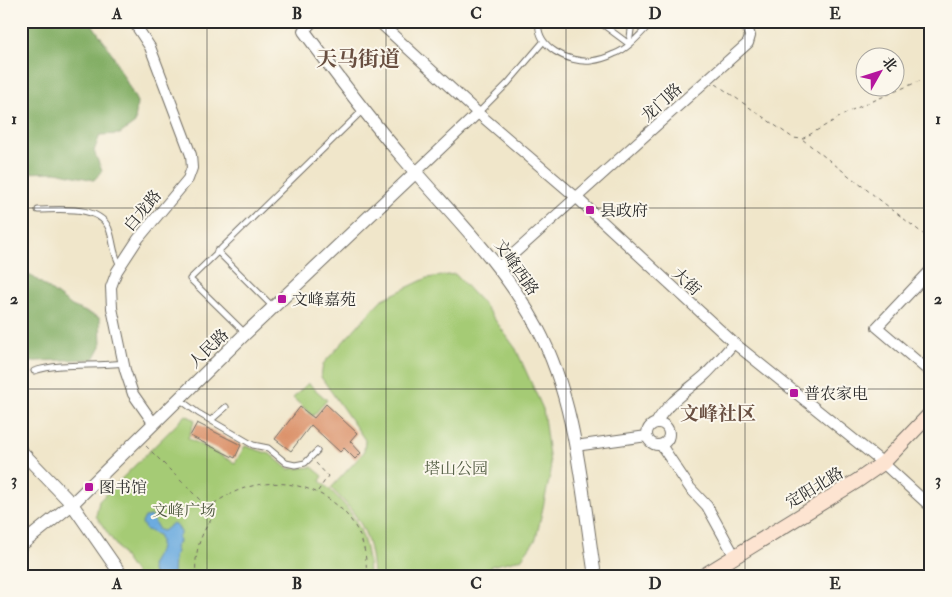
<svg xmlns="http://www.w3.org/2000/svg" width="952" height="597" font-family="'IM FELL Double Pica','Noto Serif SC',serif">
<rect width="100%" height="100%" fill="#fbf7ec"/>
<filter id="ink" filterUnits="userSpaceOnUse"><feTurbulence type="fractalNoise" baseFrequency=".02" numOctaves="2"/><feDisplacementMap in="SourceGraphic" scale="10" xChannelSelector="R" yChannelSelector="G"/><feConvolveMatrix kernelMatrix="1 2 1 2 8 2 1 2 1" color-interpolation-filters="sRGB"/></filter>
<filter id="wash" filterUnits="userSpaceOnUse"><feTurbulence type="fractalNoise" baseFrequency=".0096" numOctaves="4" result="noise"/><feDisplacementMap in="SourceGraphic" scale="20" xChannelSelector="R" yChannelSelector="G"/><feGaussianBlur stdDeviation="1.12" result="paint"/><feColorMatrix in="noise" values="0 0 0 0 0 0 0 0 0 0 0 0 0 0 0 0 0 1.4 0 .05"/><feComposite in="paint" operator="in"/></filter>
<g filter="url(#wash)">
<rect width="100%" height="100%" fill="#f0e6ca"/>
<path fill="#a5cb75" stroke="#687b50" d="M455,274L485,306L516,349L543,409L551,471L536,539L521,559L491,566V576H373C371,533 360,517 331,488L364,452L365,440L321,377L323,364L381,300L427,278Z
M308,383L327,400L313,416L293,398Z
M186,415L195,420L188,438L235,463L245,446L270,454L288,469L312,467L323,476L320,481C353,509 368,532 369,576H137L96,516L99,501Z"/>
<path fill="#84af66" stroke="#586d48" d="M21,21H90L111,52L137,102L135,123L120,134L100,135L94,151L102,171L94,180L56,172L21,173Z
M21,268L72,306L100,318L101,346L94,359L37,361L21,364Z"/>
<path fill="#6cabdf" stroke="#4c6b85" d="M151,516L159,530L163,531L172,524L177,526L181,532L178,538L179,542L175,547L177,552L174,557L173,576L153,575L151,566C156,554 164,549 158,535L145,529L142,523L145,517Z"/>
<g id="blocks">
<path fill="#db926b" d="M326,404L357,433L350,441L361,453L355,459L344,448L340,452L311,425L291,451L275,439L300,407L314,418Z
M197,423L241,445L235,458L190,436Z"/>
</g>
</g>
<g filter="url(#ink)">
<use href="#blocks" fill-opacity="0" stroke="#706c63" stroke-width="1"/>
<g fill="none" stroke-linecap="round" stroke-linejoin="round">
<defs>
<path id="service" d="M539,21C535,47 569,63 591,61C598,60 608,57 614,54C629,49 642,32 653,21
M598,21L629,44L631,30L628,21
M478,113L508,83L543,42
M38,210C60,210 103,204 110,232C114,244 113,254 120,265
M217,251L273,307
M245,333L190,279L363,110
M34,371C63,362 94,367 124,363
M179,399L198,413L253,445L268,448L286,463L295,465L305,463L317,451
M211,420L226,407"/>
<path id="minor" d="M133,21L150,47L191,155L192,168L188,179L138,239L117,271L111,287L112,308L125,370L133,394L154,424
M378,21L478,113L416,172
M304,31L313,21
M478,113L577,198L734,343L883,463L931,507
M499,267L748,43L750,36L745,21
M931,270L877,327L931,373
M647 434a11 11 0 1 1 22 0a11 11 0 1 1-22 0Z
M656,423C668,402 687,391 704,376C715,366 724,354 734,343
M661,445L690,488L707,506L734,555
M575,446L647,436"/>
<path id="tertiary" d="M304,31C336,74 368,118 404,159C451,214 502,262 537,327C577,402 582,493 595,576
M21,451L72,504L122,576
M21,545L72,504L245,334L416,172"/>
<path id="secondary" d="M703,576L857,481L883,463L931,413"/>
</defs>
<use href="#service" stroke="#706c63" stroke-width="7"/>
<use href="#minor" stroke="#706c63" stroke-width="12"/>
<use href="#tertiary" stroke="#706c63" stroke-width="14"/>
<use href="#secondary" stroke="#706c63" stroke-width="16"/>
<path stroke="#706c63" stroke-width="1" stroke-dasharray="4 4" stroke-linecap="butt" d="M716,84L793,138L802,139L931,240
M802,139L852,110L931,76
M146,446L215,515C200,532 194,554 196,576
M316,463L328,476L318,491
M207,508C225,496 242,486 264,484C319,478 371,517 366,576"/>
<use href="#service" stroke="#fff" stroke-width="5"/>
<use href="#minor" stroke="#fff" stroke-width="10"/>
<use href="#tertiary" stroke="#fff" stroke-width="12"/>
<use href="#secondary" stroke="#fde4d1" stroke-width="14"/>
</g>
</g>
<path fill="none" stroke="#2b2b2b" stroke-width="1" stroke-opacity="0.55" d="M207,21V576M386,21V576M566,21V576M745,21V576M21,208H931M21,389H931"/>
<g fill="#b5179e" stroke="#fbf7ec" stroke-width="2">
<rect x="585" y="205" width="10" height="10" rx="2.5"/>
<rect x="277" y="294" width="10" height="10" rx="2.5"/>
<rect x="789" y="388" width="10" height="10" rx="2.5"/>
<rect x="84" y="482" width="10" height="10" rx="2.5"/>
</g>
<g text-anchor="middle" stroke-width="4" stroke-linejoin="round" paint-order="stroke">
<g font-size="16" fill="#2b2b2b" stroke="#fbf7ec">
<text transform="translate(661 102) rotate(-42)" y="6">龙门路</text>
<text transform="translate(142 210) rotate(-50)" y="6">白龙路</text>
<text transform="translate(517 267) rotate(55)" y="6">文峰西路</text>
<text transform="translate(687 281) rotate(43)" y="6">大街</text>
<text transform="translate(208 348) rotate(-44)" y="6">人民路</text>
<text transform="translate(814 487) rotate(-31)" y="6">定阳北路</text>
</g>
<g font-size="16" fill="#2b2b2b" stroke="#fbf7ec" text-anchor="start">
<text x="600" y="216">县政府</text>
<text x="292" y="305">文峰嘉苑</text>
<text x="804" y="399">普农家电</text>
<text x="99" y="493">图书馆</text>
</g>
<g font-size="16" fill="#505b41" stroke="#fbf7ec">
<text x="456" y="474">塔山公园</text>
<text x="184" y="516">文峰广场</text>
</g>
<g font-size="19" font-weight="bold" fill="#694f41" stroke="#fbf7ec">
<text x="718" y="420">文峰社区</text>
</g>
<g font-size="21" font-weight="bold" fill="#694f41" stroke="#fbf7ec">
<text x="358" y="66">天马街道</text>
</g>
</g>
<rect width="952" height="597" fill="none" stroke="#fbf7ec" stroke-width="55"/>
<g transform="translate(880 72) rotate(51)"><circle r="24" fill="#fbf7ec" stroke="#a8a59f"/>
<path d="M0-4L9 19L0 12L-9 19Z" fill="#b5179e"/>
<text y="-8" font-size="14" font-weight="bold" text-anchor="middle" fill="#2b2b2b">北</text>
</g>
<rect x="28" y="28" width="896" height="542" fill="none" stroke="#2b2b2b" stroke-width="2"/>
<g font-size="16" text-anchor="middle" font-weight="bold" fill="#2b2b2b">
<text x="117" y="19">A</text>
<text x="297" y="19">B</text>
<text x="476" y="19">C</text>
<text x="655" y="19">D</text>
<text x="835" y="19">E</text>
<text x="14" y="124">1</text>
<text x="938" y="124">1</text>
<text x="14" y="304">2</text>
<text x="938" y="304">2</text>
<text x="14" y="485">3</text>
<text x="938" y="485">3</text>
<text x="117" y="589">A</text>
<text x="297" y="589">B</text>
<text x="476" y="589">C</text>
<text x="655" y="589">D</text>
<text x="835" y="589">E</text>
</g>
</svg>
